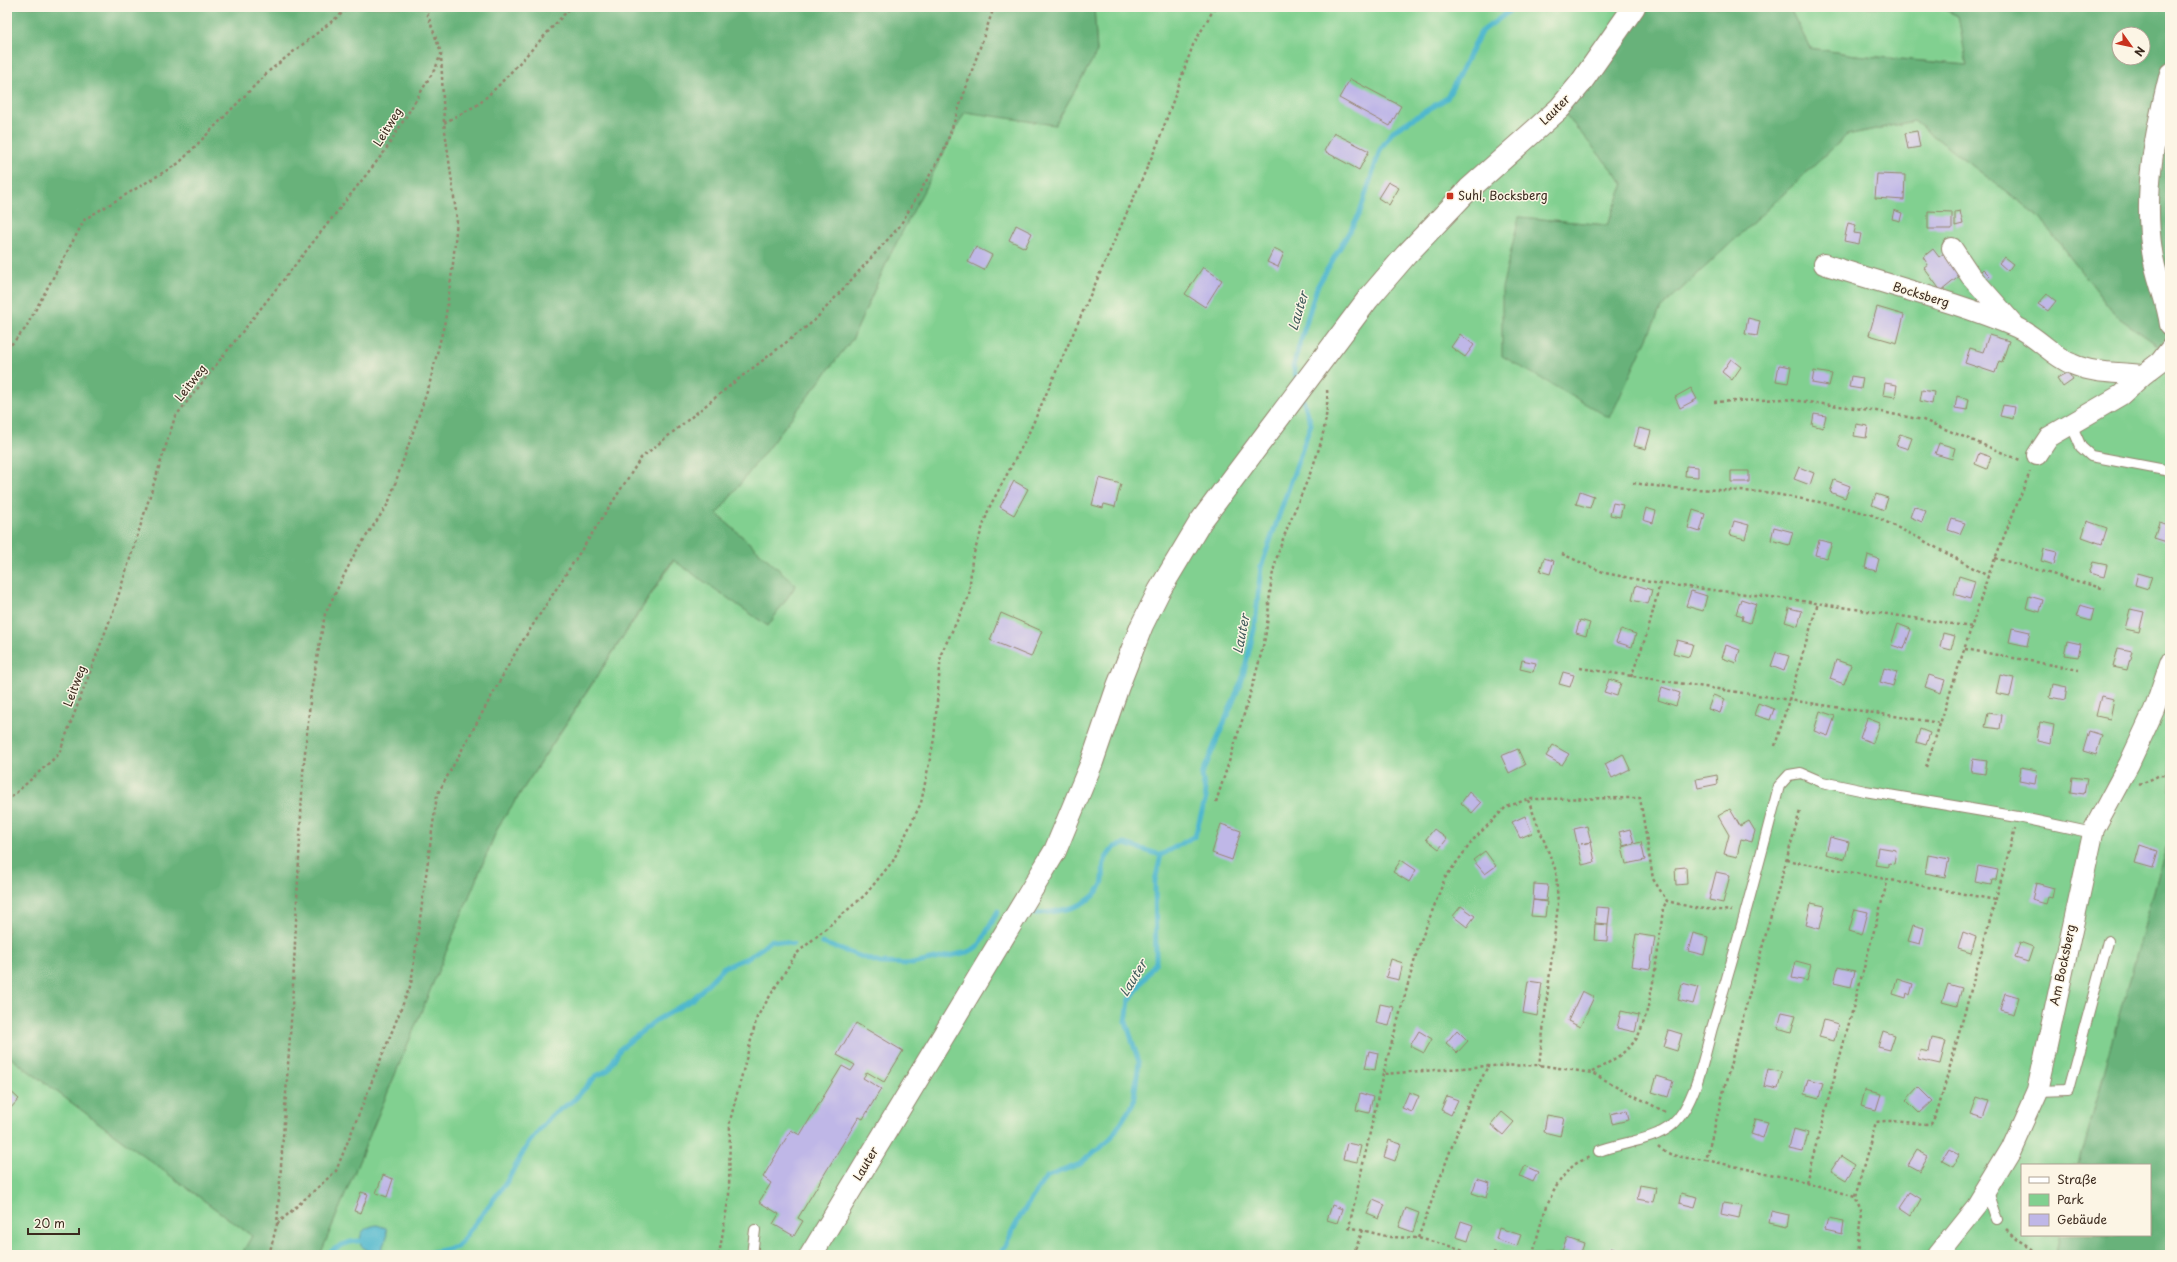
<svg xmlns="http://www.w3.org/2000/svg" width="2177" height="1262" font-family="'Playpen Sans',sans-serif">
<rect width="100%" height="100%" fill="#fcf5e5"/>
<filter id="ink" filterUnits="userSpaceOnUse"><feTurbulence type="fractalNoise" baseFrequency=".025" numOctaves="2"/><feDisplacementMap in="SourceGraphic" scale="8" xChannelSelector="R" yChannelSelector="G"/><feConvolveMatrix kernelMatrix="1 2 1 2 8 2 1 2 1" color-interpolation-filters="sRGB"/></filter>
<filter id="wash" filterUnits="userSpaceOnUse"><feTurbulence type="fractalNoise" baseFrequency=".012" numOctaves="4" result="noise"/><feDisplacementMap in="SourceGraphic" scale="16" xChannelSelector="R" yChannelSelector="G"/><feGaussianBlur stdDeviation="0.9" result="paint"/><feColorMatrix in="noise" values="0 0 0 0 0 0 0 0 0 0 0 0 0 0 0 0 0 1.4 0 .05"/><feComposite in="paint" operator="in"/></filter>
<g filter="url(#wash)">
<rect width="100%" height="100%" fill="#ecdfbc"/>
<path fill="#81d090" stroke="#5e7d57" d="M1094,7H1634L1560,108L1624,184L1607,225L1519,217L1610,417L1661,308L1847,135L1914,121L2038,216L2115,315L2170,354V833L2079,1165H2022V1235H2060L2055,1255H320L498,827L674,560L768,626L796,585L717,514L853,338L889,257L965,111L1055,125L1097,52Z
M1760,7H1939L1958,16L1968,65L1855,55L1810,48L1791,11Z
M7,1055L252,1236L241,1255H7Z"/>
<path fill="#68b27a" stroke="#526e4c" fill-rule="evenodd" d="M7,7H1094L1097,52L1055,125L965,112L889,257L853,338L717,514L796,585L768,626L673,560L498,827L320,1255H241L252,1236L7,1055Z
M1634,7H1760L1791,11L1810,48L1855,55L1967,65L1958,16L1939,7H2170V354L2115,315L2038,216L1914,121L1847,135L1661,308L1610,418L1502,356V288L1519,217L1607,225L1624,184L1560,108ZM2119,34H2143V58H2119Z
M2170,833V1255H2055L2060,1235H2150V1165H2079Z"/>
<path fill="#50b8ce" stroke="#467176" d="M377,1225L386,1228L387,1237L381,1250L369,1251L361,1246C358,1232 365,1227 377,1225Z"/>
<g fill="none" stroke-linecap="round" stroke-linejoin="round">
<path stroke="#50b8ce" stroke-width="5" d="M1298,383L1293,366L1317,287L1359,215L1380,150L1393,131L1447,98L1481,32L1515,7
M1031,914C1056,912 1089,910 1102,884C1105,877 1102,870 1104,863C1105,858 1111,851 1114,847L1125,844L1161,855
M822,943L880,963L912,964L968,952L979,946L998,911
M375,1245L377,1246L376,1255
M327,1255C335,1247 354,1238 365,1242
M419,1255L457,1247L506,1183L528,1144L551,1116L575,1099L596,1076L608,1070L620,1049L655,1021L693,999L724,967L747,958L762,948L771,940L793,944
M1000,1255L1021,1215L1046,1177L1080,1164L1111,1138L1133,1104L1139,1062L1126,1022L1129,1001L1156,962L1155,881L1161,855L1195,836L1206,797L1202,775L1242,680L1255,626L1261,567L1311,424L1302,396"/>
</g>
<g id="blocks">
<path fill="#bfb7e7" d="M1350,79L1401,106L1390,126L1339,98Z
M1917,131L1920,147L1908,149L1905,133Z
M1334,133L1369,151L1359,170L1324,151Z
M1877,174L1905,175L1904,200L1875,198Z
M1388,182L1399,188L1389,205L1378,198Z
M1894,210L1902,213L1900,221L1892,219Z
M1928,211L1952,212V229H1928Z
M1960,211L1963,224L1955,226V212Z
M1848,223L1856,225L1854,233L1861,234L1859,244L1844,241Z
M1016,225L1032,233L1025,248L1009,240Z
M976,247L992,255L984,270L968,262Z
M1274,248L1284,253L1278,267L1267,262Z
M1933,249L1939,257L1944,253L1961,275L1941,291L1924,268L1928,265L1923,257Z
M2004,257L2013,264L2008,271L1999,263Z
M1203,267L1222,280L1205,307L1185,294Z
M1983,269L1990,276L1985,280L1979,273Z
M2047,294L2056,301L2048,311L2038,304Z
M1877,307L1904,315L1897,343L1869,335Z
M1748,318L1760,321L1757,336L1745,334Z
M1460,334L1474,345L1465,357L1451,347Z
M1989,335L2009,341L2002,362L1999,361L1995,373L1965,363L1970,348L1983,352Z
M1731,359L1741,367L1732,380L1722,372Z
M1779,365L1791,367L1788,383L1776,381Z
M1814,371L1832,374L1829,386L1812,383Z
M2068,372L2073,380L2063,387L2057,378Z
M1851,376L1863,378L1861,389L1849,387Z
M1885,383L1897,385L1895,397L1883,395Z
M1691,388L1697,399L1680,408L1675,397Z
M1922,390L1934,392L1932,404L1920,401Z
M1957,396L1969,399L1967,410L1955,408Z
M2003,405L2015,407L2013,419L2000,416Z
M1814,414L1826,416L1823,428L1812,425Z
M1856,424L1868,426L1866,438L1854,436Z
M1639,428L1651,431L1646,449L1634,446Z
M1900,434L1912,438L1908,449L1896,445Z
M1939,443L1955,448L1952,459L1935,454Z
M1979,453L1991,457L1987,469L1975,464Z
M1686,466L1698,467V477L1685,476Z
M1799,467L1814,473L1810,485L1794,479Z
M1731,471H1749V482H1731Z
M1099,478L1121,484L1115,507L1104,504L1103,508L1092,505Z
M1834,480L1850,486L1845,498L1830,492Z
M1014,481L1028,489L1014,515L1000,507Z
M1580,491L1594,496L1590,508L1576,504Z
M1876,494L1888,498L1884,510L1872,505Z
M1613,503L1623,505L1620,517L1610,515Z
M1914,506L1926,511L1922,522L1910,517Z
M1646,508L1656,511L1653,523L1643,520Z
M1693,510L1705,514L1700,532L1688,528Z
M1952,519L1965,523L1960,534L1948,530Z
M1734,521L1749,525L1745,539L1730,535Z
M2087,521L2107,528L2102,544L2082,537Z
M2159,522L2170,526V543L2154,538Z
M1774,527L1793,532L1789,545L1771,540Z
M1819,540L1832,543L1827,558L1815,555Z
M2044,549L2057,552L2054,565L2041,561Z
M1868,555L1879,559L1876,571L1865,568Z
M1544,558L1554,561L1550,574L1540,571Z
M2093,562L2107,565L2104,577L2089,573Z
M2138,573L2152,577L2148,589L2135,585Z
M1959,576L1975,581L1970,599L1954,594Z
M1636,585L1652,590L1648,604L1632,600Z
M1691,591L1707,596L1703,611L1686,606Z
M2029,596L2043,600L2040,612L2026,608Z
M1741,599L1756,604L1750,623L1742,620L1743,616L1736,614Z
M2080,605L2094,609L2091,621L2076,617Z
M1789,608L1802,611L1798,626L1785,622Z
M2130,609L2144,612L2139,632L2125,629Z
M1001,613L1042,631L1031,657L990,640Z
M1580,620L1590,623L1586,636L1576,633Z
M1898,624L1911,629L1904,649L1891,645Z
M2012,628L2030,632L2027,646L2009,642Z
M1621,629L1636,634L1632,647L1616,642Z
M1943,633L1955,636L1951,650L1940,647Z
M1677,640L1693,644L1689,657L1673,653Z
M2067,641L2081,644L2078,657L2064,655Z
M1726,645L1740,650L1736,663L1722,658Z
M2118,648L2132,651L2127,670L2113,667Z
M1776,652L1789,656L1784,671L1771,666Z
M1522,660L1536,663L1533,672L1520,669Z
M1836,660L1851,665L1844,684L1830,679Z
M1884,668L1897,672L1893,686L1880,682Z
M1563,672L1574,675L1570,687L1559,684Z
M1929,675L1945,680L1941,693L1925,687Z
M2000,675L2014,678L2010,696L1996,693Z
M1609,679L1621,683L1617,696L1604,692Z
M2053,684L2067,687L2065,700L2050,697Z
M1662,687L1680,693L1676,706L1658,700Z
M1713,695L1725,699L1720,713L1708,709Z
M2101,696L2114,699L2110,719L2096,716Z
M1758,703L1774,709L1770,720L1754,715Z
M1820,711L1835,716L1828,736L1814,731Z
M1988,713L2002,715L2000,729L1985,727Z
M1867,718L1880,723L1873,743L1860,738Z
M2040,722L2054,725L2051,744L2037,741Z
M1920,729L1930,733L1926,745L1916,742Z
M2089,731L2102,735L2096,755L2083,751Z
M1553,745L1569,754L1562,765L1546,756Z
M1518,749L1525,765L1509,773L1501,756Z
M1623,754L1630,769L1612,778L1605,764Z
M1973,759L1987,761L1985,774L1971,772Z
M2021,767L2037,770L2035,784L2019,781Z
M1717,775L1718,784L1698,788L1696,779Z
M2072,777L2087,779L2084,794L2070,792Z
M1469,792L1481,803L1472,813L1461,803Z
M1730,809L1740,826L1749,821L1755,831L1752,842L1741,839L1737,857L1724,854L1729,835L1718,816Z
M1525,816L1532,833L1520,838L1512,822Z
M1221,824L1241,831L1232,860L1212,853Z
M1587,826L1591,842L1581,844L1591,842L1595,862L1582,865L1574,829Z
M1434,829L1447,839L1439,849L1426,839Z
M1630,829L1634,843L1623,846L1619,832Z
M1830,837L1849,842L1845,859L1826,854Z
M1641,842L1645,860L1626,864L1622,847Z
M2140,845L2158,851L2153,868L2135,863Z
M1878,847L1896,850L1894,864L1889,863V867L1875,865Z
M1485,851L1496,866L1485,874L1473,860Z
M1928,855L1949,859L1945,877L1925,873Z
M1401,860L1416,870L1409,882L1393,872Z
M1978,866L1998,870L1996,880H1992L1991,885L1975,882Z
M1686,867L1687,884L1676,885L1675,868Z
M1716,872L1730,875L1723,903L1709,900Z
M2036,883L2054,888L2052,898L2048,897L2046,904L2032,900Z
M1534,884L1548,885L1546,901L1533,900Z
M1533,900L1547,902L1545,917L1531,916Z
M1811,903L1825,906L1820,929L1806,925Z
M1461,906L1475,916L1467,927L1453,916Z
M1596,907L1610,908L1608,924L1595,923Z
M1855,909L1868,912L1862,935L1849,931Z
M1595,924L1608,925L1607,941L1594,940Z
M1913,925L1924,928L1920,944L1908,941Z
M1963,932L1976,937L1971,953L1958,949Z
M1693,933L1708,937L1704,955L1688,951Z
M1636,934L1655,937L1650,969L1631,966Z
M2020,942L2033,947L2028,962L2015,958Z
M1391,959L1403,963L1399,980L1386,977Z
M1796,961L1811,965L1807,981L1792,978Z
M1838,967L1855,971L1851,987L1834,983Z
M1897,979L1913,984L1910,995L1907,993L1906,998L1893,994Z
M1528,981L1542,983L1537,1016L1523,1013Z
M1682,983L1698,987L1693,1004L1678,1000Z
M1948,984L1962,988L1957,1006L1942,1002Z
M1582,991L1594,997L1580,1027L1568,1021Z
M2005,993L2019,997L2014,1014L2000,1010Z
M1380,1004L1394,1007L1389,1026L1376,1023Z
M1621,1011L1639,1015L1635,1032L1617,1028Z
M1782,1012L1796,1015L1791,1032L1778,1028Z
M1824,1020L1838,1024L1834,1041L1819,1037Z
M856,1023L903,1051L884,1082L867,1072L863,1078L881,1089L863,1119L859,1117L798,1218L803,1221L794,1236L773,1224L779,1214L759,1202L771,1183L763,1177L791,1130L800,1135L842,1066L851,1071L855,1065L837,1055Z
M1457,1030L1468,1041L1457,1053L1446,1043Z
M1669,1030L1682,1034L1677,1051L1664,1047Z
M1419,1031L1432,1039L1424,1053L1410,1046Z
M1883,1031L1895,1035L1890,1050L1878,1047Z
M1932,1038L1946,1041L1940,1064L1918,1059L1920,1050L1929,1052Z
M1369,1051L1378,1053L1375,1070L1365,1068Z
M1768,1069L1782,1072L1778,1089L1764,1086Z
M1657,1076L1673,1081L1668,1097L1652,1092Z
M1808,1079L1823,1083L1819,1098L1804,1094Z
M1918,1087L1932,1101L1919,1113L1906,1100Z
M7,1088L19,1099L9,1110L7,1109Z
M1865,1090L1881,1094L1876,1110L1861,1106Z
M1409,1092L1419,1096L1412,1112L1402,1108Z
M1360,1093L1373,1097L1369,1113L1356,1110Z
M1447,1096L1458,1100L1451,1115L1441,1110Z
M1976,1097L1989,1101L1983,1118L1970,1114Z
M1627,1110L1629,1120L1612,1124L1610,1114Z
M1502,1112L1514,1122L1503,1135L1491,1125Z
M1547,1115L1564,1118L1560,1136L1544,1132Z
M1756,1119L1768,1122L1763,1138L1751,1134Z
M1794,1129L1808,1133L1803,1152L1789,1149Z
M1389,1140L1401,1144L1395,1161L1384,1157Z
M1347,1143L1361,1146L1357,1162L1343,1159Z
M1949,1148L1960,1154L1952,1167L1941,1161Z
M1917,1150L1928,1156L1919,1171L1908,1165Z
M1841,1156L1855,1165L1846,1180L1831,1171Z
M1525,1166L1538,1172L1533,1182L1520,1176Z
M383,1175L393,1179L387,1197L376,1193Z
M1477,1179L1490,1183L1486,1198L1472,1193Z
M1640,1185L1656,1188L1653,1202L1637,1199Z
M361,1192L368,1194L361,1213L354,1211Z
M1910,1192L1921,1199L1912,1215L1900,1207Z
M1681,1193L1698,1197L1695,1207L1679,1203Z
M1373,1200L1385,1205L1379,1219L1367,1214Z
M1723,1203L1742,1206L1739,1218L1721,1214Z
M1332,1205L1342,1209L1337,1223L1327,1220Z
M1406,1208L1419,1213L1413,1232L1399,1227Z
M1771,1211L1789,1215L1787,1226L1769,1222Z
M1828,1219L1844,1222L1842,1234L1825,1230Z
M1461,1221L1473,1225L1468,1241L1456,1237Z
M1499,1228L1521,1235L1517,1246L1496,1239Z
M1567,1238L1584,1244L1580,1255L1562,1251Z
M1611,1248L1627,1254V1255H1608Z"/>
</g>
</g>
<g filter="url(#ink)">
<use href="#blocks" fill-opacity="0" stroke="#94846d" stroke-width="1"/>
<g fill="none" stroke-linecap="round" stroke-linejoin="round">
<defs>
<path id="lane" d="M2071,424L2081,447L2091,456L2170,471
M2037,1091L2068,1090L2108,941
M1599,1151C1620,1143 1655,1140 1672,1125C1695,1105 1704,1057 1712,1028C1737,948 1758,867 1779,786L1789,775L1801,773L1822,782L1865,791L2018,817L2093,833
M1987,1189L1998,1221
M752,1255L755,1230"/>
<path id="street" d="M2170,73C2155,132 2143,191 2152,251C2155,276 2167,300 2170,325
M1952,248L1970,275L2016,327
M1824,264C1887,285 1954,301 2016,327C2037,336 2053,357 2072,364C2094,374 2119,372 2143,375L2160,362L2170,349
M2037,455L2049,437L2121,395L2143,375
M1937,1255L1977,1205L2011,1149L2037,1091L2094,829L2129,764L2154,710L2170,663"/>
<path id="secondary" d="M811,1255L1055,851L1092,762L1118,686L1142,625L1159,591L1201,521L1368,299L1406,255L1469,189L1560,108L1580,84L1634,7"/>
</defs>
<use href="#lane" stroke="#94846d" stroke-width="12"/>
<use href="#street" stroke="#94846d" stroke-width="22"/>
<use href="#secondary" stroke="#94846d" stroke-width="24"/>
<path stroke="#94846d" stroke-width="2.5" stroke-dasharray="3 3" stroke-linecap="butt" d="M444,123L479,104L499,85L571,7
M7,349L25,329L85,219L179,163L269,71L350,7
M1714,402L1783,399L1871,410L1923,420L2020,460
M1633,483L1670,488L1764,492L1835,505L1872,515L1917,537L1988,576
M1562,554L1605,573L1655,583L1796,600L1972,627
M1995,558L2105,589
M1965,649L2079,670
M1580,668L1940,723
M1631,677L1648,631L1660,583
M1775,746L1818,603
M1926,767L1988,576L2030,472
M2139,785L2160,775L2170,776
M1528,800L1556,871L1558,905L1539,1065
M7,801L59,754L114,609L175,417L385,151L436,67L440,56
M1216,802C1233,749 1251,696 1264,642C1270,616 1268,589 1275,564C1291,504 1331,452 1327,388
M1786,860L1996,900
M1592,1072C1607,1064 1623,1055 1634,1042C1651,1022 1660,936 1663,908L1667,901
M1383,1074L1349,1227L1390,1237L1418,1238L1465,1250
M1665,1112L1592,1073L1539,1065L1488,1066L1383,1074L1418,948L1445,878L1474,839L1506,807L1528,799L1640,798L1653,879L1667,901L1695,908L1732,911
M1658,1147C1670,1158 1691,1158 1706,1160L1738,1035L1800,811
M1706,1160L1806,1182L1855,1197
M1806,1182L1888,879
M277,1224L336,1171L411,984L437,795L518,648L641,458L732,384L814,321L899,227L944,151L994,7
M2007,1230L2019,1241L2042,1255
M1418,1238L1465,1111L1488,1066
M1493,1252L1505,1255
M269,1255L277,1224L292,1007L303,773L311,692L325,614L355,553L388,504L429,386L445,321L453,264L457,220L444,123L441,53L425,7
M719,1255L729,1195L730,1121L757,1017L796,954L865,895L893,861L921,803L934,739L941,654L969,596L972,559L989,508L1027,437L1158,143L1193,45L1215,7
M1353,1255L1363,1230
M1533,1255C1539,1227 1550,1185 1573,1166C1577,1162 1584,1160 1589,1157
M1858,1255L1862,1214L1855,1197L1876,1122C1894,1119 1912,1124 1931,1124L1938,1110L2015,829"/>
<use href="#lane" stroke="#fff" stroke-width="10"/>
<use href="#street" stroke="#fff" stroke-width="20"/>
<use href="#secondary" stroke="#fff" stroke-width="22"/>
</g>
</g>
<rect fill="#c8321e" stroke="#fcf5e5" stroke-width="1.5" x="1446" y="192" width="8" height="8" rx="2"/>
<g text-anchor="middle" stroke-width="3" stroke-linejoin="round" paint-order="stroke">
<g font-size="12" fill="#3b2a1e" stroke="#fcf5e5">
<text transform="translate(1555 110) rotate(-45)" y="4">Lauter</text>
<text transform="translate(388 127) rotate(-58)" y="4">Leitweg</text>
<text transform="translate(1921 295) rotate(17)" y="4">Bocksberg</text>
<text transform="translate(191 383) rotate(-52)" y="4">Leitweg</text>
<text transform="translate(75 686) rotate(-69)" y="4">Leitweg</text>
<text transform="translate(2063 965) rotate(-78)" y="4">Am Bocksberg</text>
<text transform="translate(866 1164) rotate(-59)" y="4">Lauter</text>
</g>
<g font-size="12" fill="#3b2a1e" stroke="#fcf5e5" text-anchor="start">
<text x="1458" y="200">Suhl, Bocksberg</text>
</g>
<g font-size="13" font-style="italic" fill="#425c5c" stroke="#fcf5e5">
<text transform="translate(1298 311) rotate(-73)" y="5">Lauter</text>
<text transform="translate(1241 634) rotate(-79)" y="5">Lauter</text>
<text transform="translate(1133 978) rotate(-58)" y="5">Lauter</text>
</g>
</g>
<rect width="2177" height="1262" fill="none" stroke="#fcf5e5" stroke-width="24"/>
<rect x="2021" y="1164" width="130" height="72" fill="#fcf5e5" stroke="#afa495"/>
<rect x="2029" y="1177" width="20" height="6" fill="#ffffff" stroke="#afa495"/>
<text x="2057" y="1184" font-size="12" fill="#3b2a1e">Straße</text>
<rect x="2029" y="1194" width="20" height="12" fill="#81d090" stroke="#afa495"/>
<text x="2057" y="1204" font-size="12" fill="#3b2a1e">Park</text>
<rect x="2029" y="1214" width="20" height="12" fill="#bfb7e7" stroke="#afa495"/>
<text x="2057" y="1224" font-size="12" fill="#3b2a1e">Gebäude</text>
<g transform="translate(2131 46) rotate(123)"><circle r="19" fill="#fcf5e5" stroke="#afa495"/>
<path d="M0-3L7 15L0 10L-7 15Z" fill="#c8321e"/>
<text y="-6" font-size="11" font-weight="bold" text-anchor="middle" fill="#3b2a1e">N</text>
</g>
<path d="M28 1228v6h51v-6" fill="none" stroke="#3b2a1e" stroke-width="2"/>
<text x="34" y="1228" font-size="12" fill="#3b2a1e" stroke="#fcf5e5" stroke-width="3" paint-order="stroke">20 m</text>
</svg>
